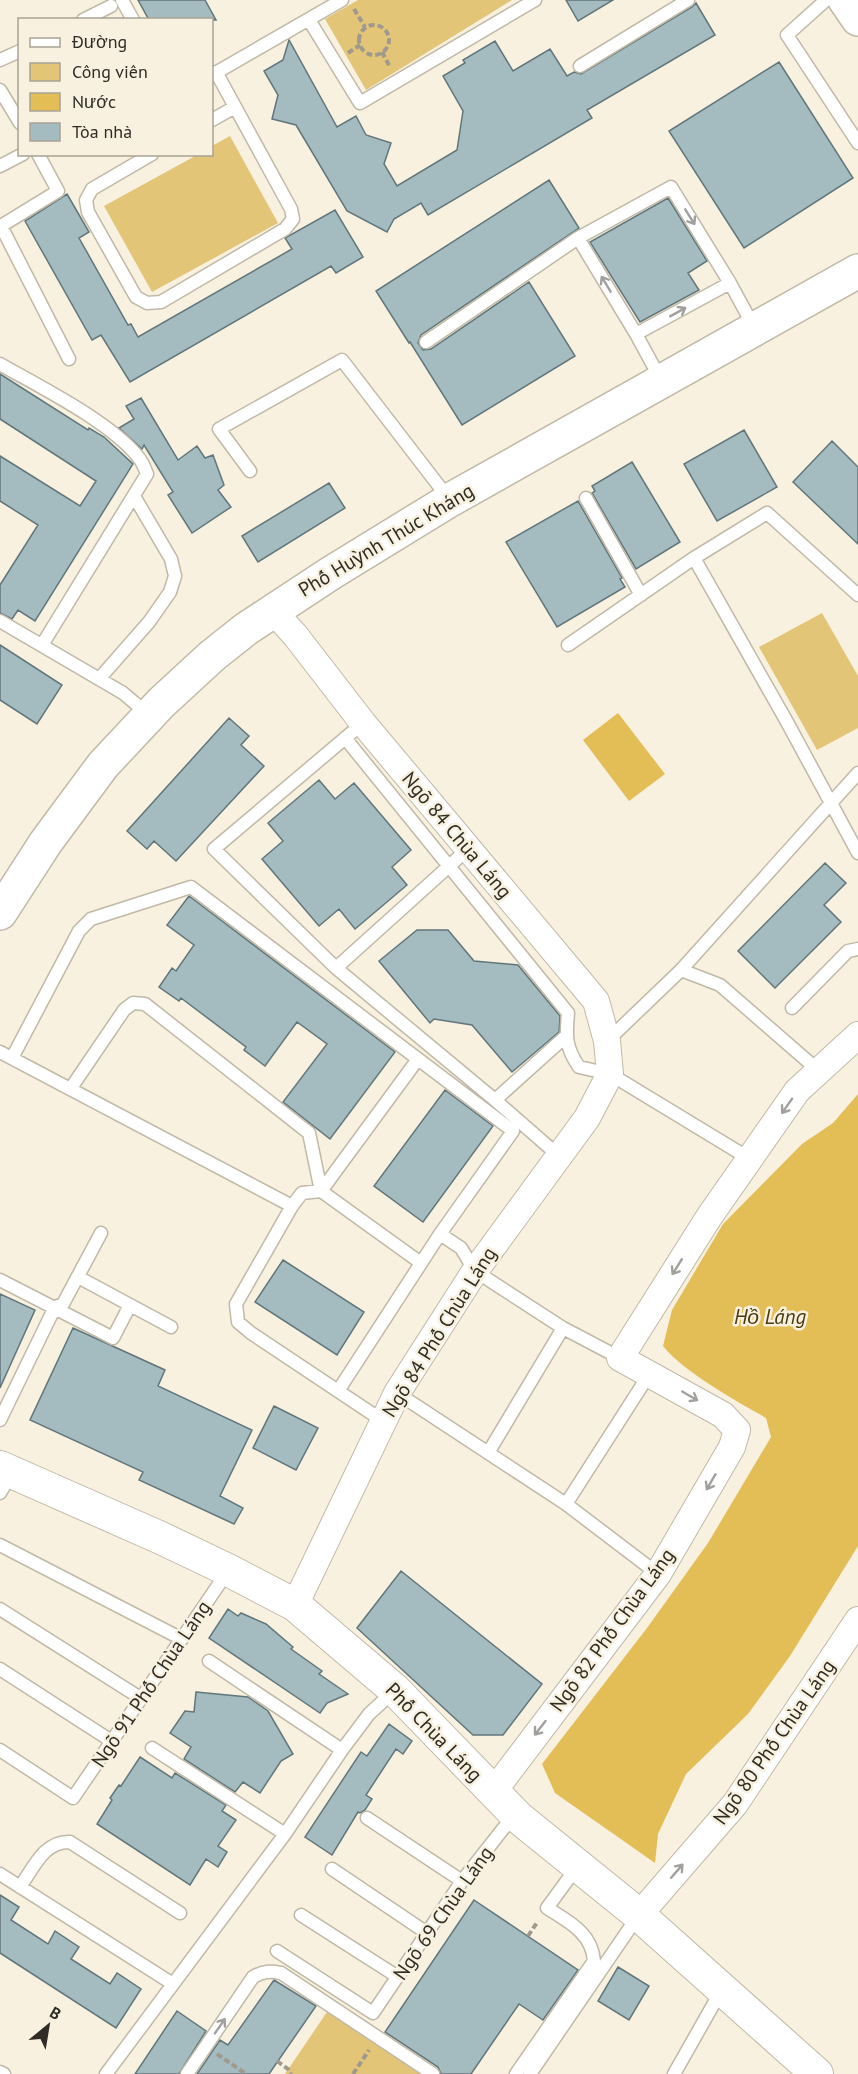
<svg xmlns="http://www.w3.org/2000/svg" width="858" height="2074" font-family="'PT Sans',sans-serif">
<rect width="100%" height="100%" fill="#f9f1df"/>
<path fill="#e3c578" d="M358,0H512L366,90L325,19Z
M230,136L278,223L152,292L104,206L197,155L212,154V146Z
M822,613L858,676V728L817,750L759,647Z
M329,2009L425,2074H285Z"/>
<path fill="#e3bd56" d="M618,713L665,774L629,801L583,740Z
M858,1094V1546L790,1656L748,1714L686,1774L658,1834L655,1863L555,1793L542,1764L647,1628L708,1543L771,1437L766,1418C735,1400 685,1373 663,1346L672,1310L723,1224L802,1144L833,1123Z"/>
<path fill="#a4bbbf" stroke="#61767b" stroke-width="1.5" d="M138,0H205L216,20H149Z
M566,0H613L578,21Z
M696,3L715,35L587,110L592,118L428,215L421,203L394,219L387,232L347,211L296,125L272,119L278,95L264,71L283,60L289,40L337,127L356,116L366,135L391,143L384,164L397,186L457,150L463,111L443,76L465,63L463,60L495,41L513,71L550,49L567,76L574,72L581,74L692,7Z
M779,62L853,178L744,248L669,131Z
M549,180L579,228L421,335L418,343L423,350L431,349L529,282L575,356L462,425L410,342L409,343L376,291Z
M67,194L89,232L79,238L128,325L131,324L138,337L292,249L285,238L335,210L363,257L336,273L331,266L130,382L101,335L92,340L25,221Z
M668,198L707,261L688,273L699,290L640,322L590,242Z
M0,374L88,430L89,428L104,437L133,464L35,621L18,610L12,619L0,613V585L38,525L0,501V456L80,506L96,481L0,419Z
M141,398L178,460L197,446L205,458L213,455L224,485L218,490L231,507L192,533L168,495L173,492L144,445L142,449L119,428L134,419L126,406Z
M744,430L777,487L717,521L684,464Z
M832,441L858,467V544L793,482Z
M632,462L680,542L636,569L592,493L595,491L592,486Z
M329,483L345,508L258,562L242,536Z
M578,501L622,578L620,579L625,587L557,627L506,542Z
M0,645L62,685L37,724L0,700Z
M229,718L249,736L241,745L264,766L176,861L154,841L147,849L127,831Z
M319,780L335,799L354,783L411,850L392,867L407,885L355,929L339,909L319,926L262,859L283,841L268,823Z
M825,863L846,883L824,905L841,922L775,988L738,951Z
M189,896L395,1052L330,1139L283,1102L327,1044L297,1022L265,1066L244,1050L246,1047L181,998L179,1001L159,987L172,968L176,971L194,945L167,925Z
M417,930H448L474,961L518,965L560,1016L559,1032L512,1072L472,1025L434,1019L430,1023L379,961Z
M445,1090L493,1126L423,1222L374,1186Z
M283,1260L364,1312L337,1355L255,1302Z
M0,1294L35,1310L0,1388Z
M73,1328L165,1370L158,1386L252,1430L220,1496L243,1508L234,1524L139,1480L143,1472L30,1420Z
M274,1406L318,1428L296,1470L253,1448Z
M401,1571L542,1684L503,1735H473L357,1628Z
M228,1609L238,1616L241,1613L266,1624L293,1647L291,1649L322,1671L319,1674L348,1694L327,1703L320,1713L209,1638Z
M196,1692L248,1697L268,1711L293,1754L281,1761L260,1793L243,1782L235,1792L184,1759L191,1747L170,1733L185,1711L194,1712Z
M389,1724L412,1741L403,1754L396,1749L366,1795L372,1799L365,1810L360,1813L358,1812L332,1855L305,1837L361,1752L367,1756Z
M140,1757L172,1778L175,1773L226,1805L222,1811L236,1820L218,1846L227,1852L218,1867L206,1859L190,1885L97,1824L112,1800L110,1798L119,1785L121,1786Z
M0,1895L19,1907L11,1920L48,1944L55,1931L79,1947L71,1959L110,1984L117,1973L141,1989L116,2028L0,1953Z
M474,1900L578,1970L543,2020L519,2004L471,2074H441L438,2067L385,2032Z
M618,1967L649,1986L629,2020L598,2001Z
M274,1980L316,2006L269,2074H197L220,2040L228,2045Z
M177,2011L206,2031L179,2074H135Z"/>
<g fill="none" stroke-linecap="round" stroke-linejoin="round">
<defs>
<path id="service" d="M122,0L133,20
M826,0L787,35L858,143
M83,20L111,6
M309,20L360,103L535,0
M0,60L20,51
M580,66L688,0
M212,75L342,0
M0,90L20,123
M212,120L235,107
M38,154L58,191L1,226L69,359
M152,154L92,189L86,200L88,212L136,297L147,303L161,302L285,229L293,219L291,209L216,72
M0,166L23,154
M636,334L578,238L671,187L730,283
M426,342L578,238
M0,364C40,387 111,422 139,458C143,463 145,469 147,474L42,645
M661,380L636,334L730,283L755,329
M250,471L219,429L342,360L449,499
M586,498L641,595
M858,595L767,513L694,558L787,722L858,853
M0,621L123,693L149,715
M568,645L694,558
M99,679L149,622L170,592L175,576L171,559L134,496
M363,723L214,849L336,968L495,1100L565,1037
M345,738L568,1013C566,1035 565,1047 579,1067L610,1074L750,1159
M336,968L468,849
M681,970L720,985L819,1071
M792,1008L848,951L858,949
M607,1041L681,970L858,773
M0,1052L292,1206
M12,1058L79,931L91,919L191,887L513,1131L440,1234L338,1391
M71,1088L124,1010L133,1003L145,1004L309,1133L321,1191
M495,1100L559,1156
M321,1191L418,1059
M440,1234L461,1248L475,1271L563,1328L620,1358
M78,1277L171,1327
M0,1280L113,1338L128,1309
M397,1393L566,1504L658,1574
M0,1420L55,1307L63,1304L101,1233
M383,1421L251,1333L238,1322L236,1304L292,1206L302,1193L321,1191L421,1263
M488,1453L563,1328
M0,1493L12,1473
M566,1504L650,1373
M0,1545L182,1639
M0,1609L142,1699
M209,1661L342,1750
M0,1669L113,1742
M152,1748L285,1834
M0,1750L73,1798L228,1571
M367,1818L462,1881
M332,1869L427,1933
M0,1874L173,1984
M20,1887C34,1867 44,1841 70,1842L180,1913
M301,1915L398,1977
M277,1951L373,2013L462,1881L514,1815
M0,2072L4,2074
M106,2074L285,1834L342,1750L369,1714L394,1691
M187,2074L253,1977C263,1971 270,1971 281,1973L433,2074
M516,2074L594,1961C592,1933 569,1922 547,1908L577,1867
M530,2074L638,1916
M674,2074L721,1991"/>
<path id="minor" d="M273,611L295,635L363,723L596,1001L607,1041L610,1074L587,1118L475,1271L397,1393L295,1605
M493,1792L658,1574L732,1447L737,1430L723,1415L620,1358L709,1217L797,1091L858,1035
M639,1915L735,1804L858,1620"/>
<path id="tertiary" d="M0,1467L161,1538L228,1570L295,1605L395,1690L519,1818L639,1915L817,2074"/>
<path id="primary" d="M845,0L858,19
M0,913L46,842L103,765L161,703L212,656L246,629L331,573L450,500L858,271"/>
</defs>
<use href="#service" stroke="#c0b9a7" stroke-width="15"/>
<use href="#minor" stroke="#c0b9a7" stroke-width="28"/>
<use href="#tertiary" stroke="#c0b9a7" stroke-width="34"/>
<use href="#primary" stroke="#c0b9a7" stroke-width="36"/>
<path stroke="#9f9a8d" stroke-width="4" stroke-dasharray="6 3" stroke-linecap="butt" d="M354,9L365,27
M359 40a15 15 0 1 1 30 0a15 15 0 1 1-30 0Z
M382,52L390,67
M348,53L360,45
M528,1936L538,1921
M217,2054L246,2074
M277,2061L288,2069L291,2074
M353,2074L369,2050"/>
<use href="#service" stroke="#fff" stroke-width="12"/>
<use href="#minor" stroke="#fff" stroke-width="26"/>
<use href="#tertiary" stroke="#fff" stroke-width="32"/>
<use href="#primary" stroke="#fff" stroke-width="33"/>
</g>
<defs><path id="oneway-shaft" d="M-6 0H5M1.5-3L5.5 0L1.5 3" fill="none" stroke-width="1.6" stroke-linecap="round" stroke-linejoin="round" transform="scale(1.5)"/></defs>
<g stroke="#a1a09d">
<use href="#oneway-shaft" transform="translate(690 217) rotate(58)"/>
<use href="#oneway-shaft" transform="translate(606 284) rotate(-121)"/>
<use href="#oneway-shaft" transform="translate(678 312) rotate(-29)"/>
<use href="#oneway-shaft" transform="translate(787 1106) rotate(125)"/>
<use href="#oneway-shaft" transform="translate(677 1267) rotate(122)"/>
<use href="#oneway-shaft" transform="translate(690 1396) rotate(30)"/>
<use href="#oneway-shaft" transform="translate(711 1482) rotate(120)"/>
<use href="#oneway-shaft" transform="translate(540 1728) rotate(128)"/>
<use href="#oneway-shaft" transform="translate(677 1871) rotate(-49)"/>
<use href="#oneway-shaft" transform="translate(220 2026) rotate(-55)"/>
</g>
<g text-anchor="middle" stroke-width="5" stroke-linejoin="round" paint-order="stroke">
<g font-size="20" fill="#2e2c25" stroke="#f9f1df">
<text transform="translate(386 540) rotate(-31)" y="7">Phố Huỳnh Thúc Kháng</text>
<text transform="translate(457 835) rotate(50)" y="7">Ngõ 84 Chùa Láng</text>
<text transform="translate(439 1332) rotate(-58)" y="7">Ngõ 84 Phố Chùa Láng</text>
<text transform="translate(612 1630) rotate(-54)" y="7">Ngõ 82 Phố Chùa Láng</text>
<text transform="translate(151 1684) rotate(-56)" y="7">Ngõ 91 Phố Chùa Láng</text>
<text transform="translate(434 1732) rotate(46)" y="7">Phố Chùa Láng</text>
<text transform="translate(774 1742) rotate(-55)" y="7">Ngõ 80 Phố Chùa Láng</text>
<text transform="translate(443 1913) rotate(-55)" y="7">Ngõ 69 Chùa Láng</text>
</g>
<g font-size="21" font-style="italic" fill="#4a3a0e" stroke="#f9f1df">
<text x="770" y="1324">Hồ Láng</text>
</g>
</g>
<rect x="18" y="18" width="195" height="138" fill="#f9f1df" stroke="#a8a295" stroke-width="1.5"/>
<rect x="30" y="38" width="30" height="9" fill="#ffffff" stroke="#a8a295" stroke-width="1.5"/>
<text x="72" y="48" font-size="18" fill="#2e2c25">Đường</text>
<rect x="30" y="63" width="30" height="18" fill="#e3c578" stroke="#a8a295" stroke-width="1.5"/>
<text x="72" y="78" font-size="18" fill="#2e2c25">Công viên</text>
<rect x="30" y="93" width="30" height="18" fill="#e3bd56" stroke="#a8a295" stroke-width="1.5"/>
<text x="72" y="108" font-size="18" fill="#2e2c25">Nước</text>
<rect x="30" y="123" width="30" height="18" fill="#a4bbbf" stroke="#a8a295" stroke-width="1.5"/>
<text x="72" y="138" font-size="18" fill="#2e2c25">Tòa nhà</text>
<g transform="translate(48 2026) rotate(30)" stroke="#f9f1df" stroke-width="4.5" paint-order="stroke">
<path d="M0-4.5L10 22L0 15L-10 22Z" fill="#2e2c25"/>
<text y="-9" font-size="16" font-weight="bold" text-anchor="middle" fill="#2e2c25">B</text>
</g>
</svg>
